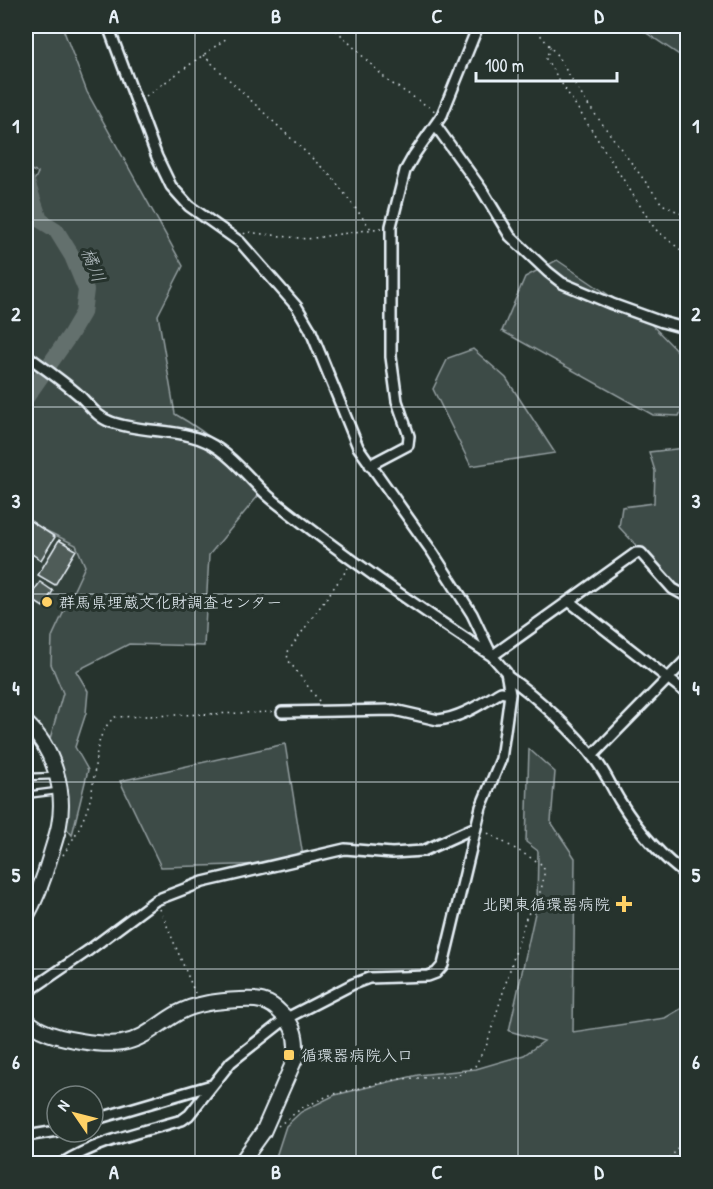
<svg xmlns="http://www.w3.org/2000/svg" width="713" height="1189" font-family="'Patrick Hand','Klee One',sans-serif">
<rect width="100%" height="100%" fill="#26332d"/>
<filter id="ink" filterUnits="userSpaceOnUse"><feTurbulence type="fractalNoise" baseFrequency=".0167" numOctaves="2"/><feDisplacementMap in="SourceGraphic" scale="12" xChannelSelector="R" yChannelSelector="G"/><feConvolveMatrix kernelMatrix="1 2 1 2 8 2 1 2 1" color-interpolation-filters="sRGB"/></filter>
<g filter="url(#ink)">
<path fill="#333f3a" d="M26,521L76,545L85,566L52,637L51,664L63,693L49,742L26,719Z"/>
<path fill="#3e4b47" stroke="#939ea0" stroke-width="1.5" d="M26,26H62L87,92L183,266L158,315L175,414C213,436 235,457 263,490L209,555L204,646L129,644L76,671L88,691L86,713L75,747L88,770L72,835L63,824L49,742L63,693L51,664L52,637L85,566L76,545L26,521V196L38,173L26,168Z
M636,26H687V60Z
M557,260L650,323L687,361V398L679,416L653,415L502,331L525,277Z
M473,349L506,378L555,453L471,466L433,389L448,358Z
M685,448L687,450V593L675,587L619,527L622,507L654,503L655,471L649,452Z
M285,744L304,863L161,867L120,781Z
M529,749L555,772L551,822L575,858L573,1032L665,1018L682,1008L688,1017L687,1163H274L286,1126L301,1112L335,1095L418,1075L476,1069L524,1055L544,1041L509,1031L537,904L538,851L526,842Z"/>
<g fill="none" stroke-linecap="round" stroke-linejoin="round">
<path stroke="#636f6d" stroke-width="16" d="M26,179L40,220L56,230L72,256L86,290L83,313L70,335L26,398"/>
</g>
<path fill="#505c59" stroke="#e8f1f8" stroke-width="1.5" d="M26,518L55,537L41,560L26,550Z
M59,540L76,550L55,585L38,575Z
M40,582L53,591L43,607L29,598Z"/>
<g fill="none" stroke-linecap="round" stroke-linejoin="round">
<defs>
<path id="lane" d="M26,777L56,776
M26,795L57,791"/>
<path id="street" d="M108,26L157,157L171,186L189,206L240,242L297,307L310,329L358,447L433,553L472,614L492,656
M436,126L482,190L510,236L548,272L562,283L612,304L662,322L688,329
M26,355C44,368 63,381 80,396C90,406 98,418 111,422C147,435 189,426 220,450C240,464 254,485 273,500C344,556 417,607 492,656L506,672L510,694L505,731L501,759L481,807L443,965L436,973L428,976L369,978L353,984L287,1018L231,1062L189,1115L182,1120C141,1132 97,1141 61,1164
M370,465L408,445L409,436L397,401L391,357V226L405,171L414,155L442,115L478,26
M570,602L688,694
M492,656L636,553H641L673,589L688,597
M507,676C537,697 575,732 597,762C606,774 612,788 620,801C638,830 661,857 688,876
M282,712L394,710L438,720C461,718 482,703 501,692L510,694
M592,756L688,658
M26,993L89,950L156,900L203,882L345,849L392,853L423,851L476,827
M93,1120L212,1085
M26,1136L57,1131"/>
<path id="secondary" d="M26,723C53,747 66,790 59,825C57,836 53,846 50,857C44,878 37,898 26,917
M26,1020C30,1023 35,1027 41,1030C59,1039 101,1046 122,1043C145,1039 158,1024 178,1013C197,1003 218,1001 240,1000C257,999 269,1000 281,1013C295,1025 298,1041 295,1059L263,1132L240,1164"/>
</defs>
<use href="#lane" stroke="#e8f1f8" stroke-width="9"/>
<use href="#street" stroke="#e8f1f8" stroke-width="14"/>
<use href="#secondary" stroke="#e8f1f8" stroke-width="18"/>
<path stroke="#e8f1f8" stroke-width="1.5" stroke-dasharray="1.5 4.5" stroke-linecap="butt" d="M332,26L388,81L435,111
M533,26L556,54L586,102L662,204L688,217
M550,47L546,59L655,229L688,256
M203,55L332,177L371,229
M146,96L227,38
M244,234L246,232L307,239L381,228
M319,701L288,660L287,653L348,568
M63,855C75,837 86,817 91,796C97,770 92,735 115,717L274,712
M160,909L195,993
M278,1126L302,1108L330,1095L399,1079L456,1076L475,1066L487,1044L526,918L541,890L544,877V869L540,863L486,832
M667,1164L678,1147L688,1125"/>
<use href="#lane" stroke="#26332d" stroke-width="4.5"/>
<use href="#street" stroke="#26332d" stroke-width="9"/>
<use href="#secondary" stroke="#26332d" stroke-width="14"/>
</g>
</g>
<path fill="none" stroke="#e8f1f8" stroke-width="1.5" stroke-opacity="0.55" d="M195,26V1164M356,26V1164M518,26V1164M26,220H688M26,407H688M26,594H688M26,782H688M26,969H688"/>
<g fill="#ffd166" stroke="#26332d" stroke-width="2">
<circle cx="47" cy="602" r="6"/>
<path d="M621 895h6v6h6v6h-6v6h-6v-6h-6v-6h6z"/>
<rect x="283" y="1049" width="12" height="12" rx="3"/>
</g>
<g text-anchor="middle" stroke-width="6" stroke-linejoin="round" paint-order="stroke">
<g font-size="16" fill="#e8f1f8" stroke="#26332d" text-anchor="start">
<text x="59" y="608">群馬県埋蔵文化財調査センター</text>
<text x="610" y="910" text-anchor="end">北関東循環器病院</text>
<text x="301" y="1061">循環器病院入口</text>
</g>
<g font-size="18" font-style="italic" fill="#b3bdc0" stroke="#26332d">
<text transform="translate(93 265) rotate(68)" y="6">橘川</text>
</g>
</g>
<rect width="713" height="1189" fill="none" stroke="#26332d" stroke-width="66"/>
<g transform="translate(75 1114) rotate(305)"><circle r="28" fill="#26332d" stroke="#747f7e" stroke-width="1.5"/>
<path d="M0-4.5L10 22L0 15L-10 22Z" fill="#ffd166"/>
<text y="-9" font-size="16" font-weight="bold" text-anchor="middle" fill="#e8f1f8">N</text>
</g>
<path d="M476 72v9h141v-9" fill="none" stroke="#e8f1f8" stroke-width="3"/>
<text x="485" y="72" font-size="18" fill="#e8f1f8" stroke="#26332d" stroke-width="4.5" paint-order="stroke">100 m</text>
<rect x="33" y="33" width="647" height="1123" fill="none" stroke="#e8f1f8" stroke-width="2"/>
<g font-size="20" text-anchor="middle" font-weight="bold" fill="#e8f1f8">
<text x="114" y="23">A</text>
<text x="276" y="23">B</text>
<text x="437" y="23">C</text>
<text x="599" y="23">D</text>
<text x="16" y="133">1</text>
<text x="696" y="133">1</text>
<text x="16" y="321">2</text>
<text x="696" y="321">2</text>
<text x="16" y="508">3</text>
<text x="696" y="508">3</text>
<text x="16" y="695">4</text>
<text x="696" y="695">4</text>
<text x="16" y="882">5</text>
<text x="696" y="882">5</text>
<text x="16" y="1069">6</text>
<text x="696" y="1069">6</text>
<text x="114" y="1179">A</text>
<text x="276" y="1179">B</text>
<text x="437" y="1179">C</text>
<text x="599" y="1179">D</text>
</g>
</svg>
